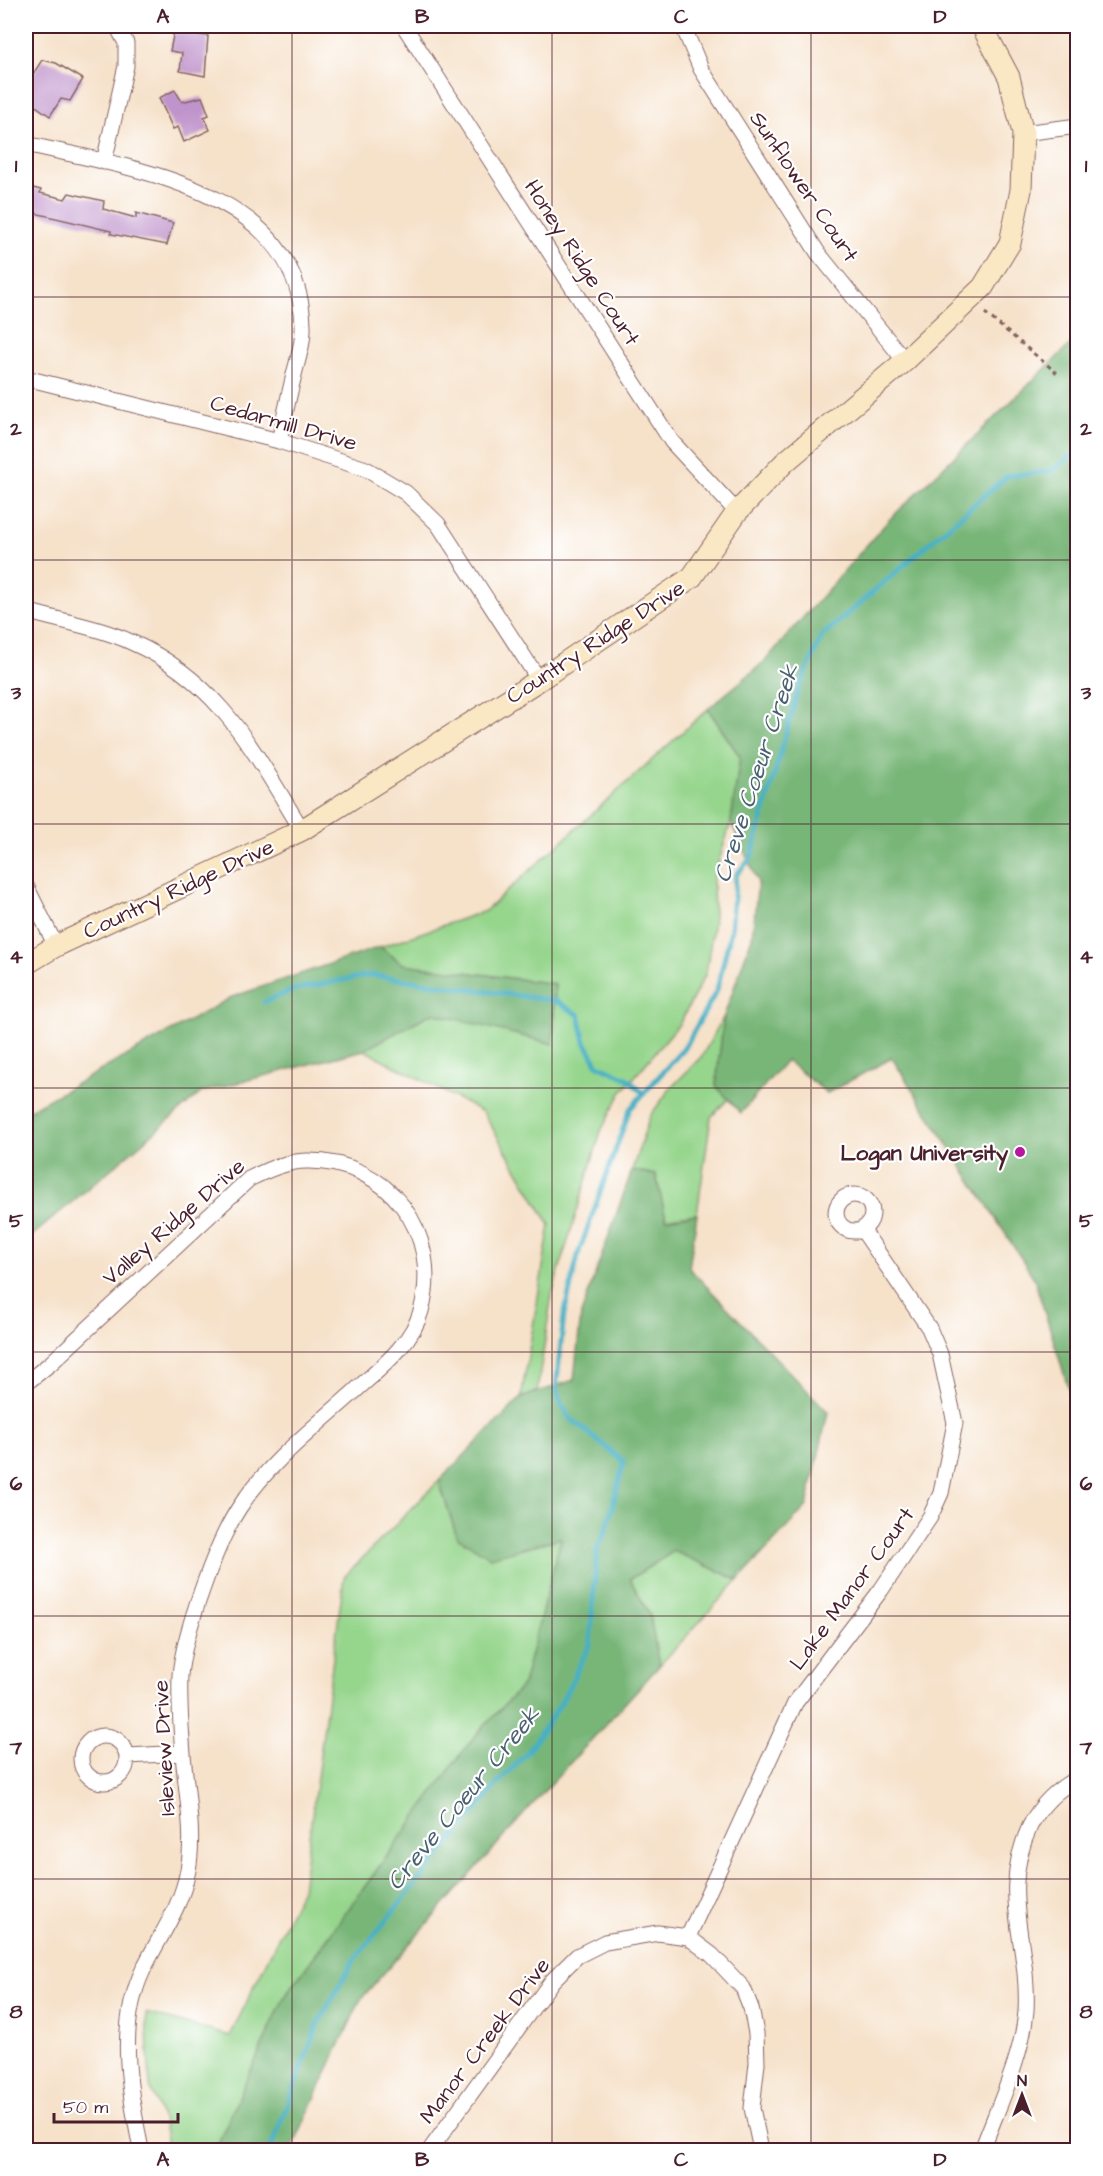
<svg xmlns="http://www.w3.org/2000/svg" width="1103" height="2176" font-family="'Architects Daughter',sans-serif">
<rect width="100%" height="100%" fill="#fff"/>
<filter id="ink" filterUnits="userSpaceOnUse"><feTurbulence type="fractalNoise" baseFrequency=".0167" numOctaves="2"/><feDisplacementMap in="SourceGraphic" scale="12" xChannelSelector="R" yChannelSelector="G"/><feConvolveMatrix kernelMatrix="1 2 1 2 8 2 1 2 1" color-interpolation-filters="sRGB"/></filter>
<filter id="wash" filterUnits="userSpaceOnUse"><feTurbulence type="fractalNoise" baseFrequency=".008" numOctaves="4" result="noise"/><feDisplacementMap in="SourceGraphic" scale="24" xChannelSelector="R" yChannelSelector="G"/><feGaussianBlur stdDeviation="1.35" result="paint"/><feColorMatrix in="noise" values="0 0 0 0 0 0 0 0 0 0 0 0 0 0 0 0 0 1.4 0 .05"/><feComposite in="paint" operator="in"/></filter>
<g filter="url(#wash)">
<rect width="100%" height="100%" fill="#f6e1c9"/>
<path fill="#95d58c" stroke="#707a5c" stroke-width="1.5" d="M708,709L740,757L731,822L713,880L714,920L706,973L680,1023L621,1093L601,1131L552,1294L537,1392L521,1398L550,1225L483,1112L364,1050L432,1013L553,1043L555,984L403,964L380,947L485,911Z
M724,1016L716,1086L730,1097L711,1117L697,1214L666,1219L656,1175L632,1170L650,1116L669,1090L702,1056Z
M439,1481L457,1537H562L523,1685L470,1742L284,1998L215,2150H168L162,2118L150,2086L146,2013L230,2036L302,1889L344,1577Z
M674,1551L738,1580L659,1666L650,1616L630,1579Z"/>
<path fill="#78b678" stroke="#616a52" stroke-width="1.5" d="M1077,338V1415L1034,1278L892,1058L827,1093L786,1060L741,1113L716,1086L724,1016L752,937L758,882L731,822L740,757L708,709L764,662L889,520Z
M380,947L403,964L555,984L553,1044L432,1013L364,1050L202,1092L26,1241V1112L232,997Z
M632,1170L656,1175L666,1219L697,1214L689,1268L828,1412L807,1506L738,1580L674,1551L630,1579L650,1616L659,1666L539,1797L361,1999L291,2150H215L284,1998L470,1742L523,1685L561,1538L490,1557L457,1537L439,1481L521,1398L574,1380L581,1314Z"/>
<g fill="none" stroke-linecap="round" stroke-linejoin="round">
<path stroke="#47b0c5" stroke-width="5" d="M264,1002L296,989L371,975L556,1001L579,1015L585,1042L598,1065L627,1078L643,1093
M270,2150L319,2022L354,1960L498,1783L527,1753L561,1703L590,1644L597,1548L606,1531L624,1462L569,1417L562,1406L556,1389L564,1315L579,1252L630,1109L685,1047L717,990L731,930L736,875L751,858L798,690L822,636L1007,476L1052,471L1078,450"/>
</g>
<g id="blocks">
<path fill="#bf93cb" d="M174,31L208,36L205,76L180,71L182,53L170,51Z
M42,60L56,63L83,79L70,101L61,99L50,116L26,99V85Z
M175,90L182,102L202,97L209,115L204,117L210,130L184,142L178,127L173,129L159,98Z
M26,186L41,190L40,193L65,199L69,193L104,201L103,209L136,218V213L173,223L167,245L111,234V231L26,211Z"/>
</g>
</g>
<g filter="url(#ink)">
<use href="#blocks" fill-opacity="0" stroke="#866362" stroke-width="1.5"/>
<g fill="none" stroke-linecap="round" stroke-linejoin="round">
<defs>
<path id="street" d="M404,26L672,442L737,512
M683,26L701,69L818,253L905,361
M1023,133L1078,126
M26,144C128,168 299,188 303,325C304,343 297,361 293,379C288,399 284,420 279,441
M104,162L126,66V43L117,26
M26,378L279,441L366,469L406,493L438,524L539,680
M26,611C60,621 98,627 131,642C220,681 254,752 302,830
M26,886L56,946
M836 1213a18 18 0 1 1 36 0a18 18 0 1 1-36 0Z
M26,1383L51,1363L249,1179C267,1170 287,1161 307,1161C388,1160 443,1233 421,1311C412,1344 379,1369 355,1391C315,1427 269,1462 239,1508C216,1543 184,1633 180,1675C179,1700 181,1729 183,1754C186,1792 195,1833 188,1870C181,1909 159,1936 143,1970C116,2028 130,2091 141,2150
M81 1759a23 23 0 1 1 46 0a23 23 0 1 1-46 0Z
M128,1756L183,1753
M688,1937L795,1703L881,1590L930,1517L941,1493L955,1423L940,1354L929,1328L862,1229
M430,2150L552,1981L577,1956L605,1942L658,1933L688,1937L712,1955L743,1988L751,2008L756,2033L757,2063L752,2108L761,2150
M982,2150C998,2106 1022,2059 1026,2011C1030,1942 998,1895 1030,1826C1040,1806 1057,1789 1078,1778"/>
<path id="secondary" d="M26,964L56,946L302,830L539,680L692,577L737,512L785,462L905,361L983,287L1010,243L1021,190L1023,133L1009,77L982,26"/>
</defs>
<use href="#street" stroke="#866362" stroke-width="17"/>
<use href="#secondary" stroke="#866362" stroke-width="23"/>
<path stroke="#866362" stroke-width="3" stroke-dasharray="4.5 4.5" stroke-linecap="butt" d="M985,313L1057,373"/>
<use href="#street" stroke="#fff" stroke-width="15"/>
<use href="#secondary" stroke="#fae7c3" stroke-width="21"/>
</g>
</g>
<path fill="none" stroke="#4a1f2b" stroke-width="1.5" stroke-opacity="0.55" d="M292,26V2150M552,26V2150M811,26V2150M26,297H1078M26,560H1078M26,824H1078M26,1088H1078M26,1352H1078M26,1616H1078M26,1879H1078"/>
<circle fill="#b5179e" stroke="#fff" stroke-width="2" cx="1020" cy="1152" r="6"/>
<g text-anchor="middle" stroke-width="4.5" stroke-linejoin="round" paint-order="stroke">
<g font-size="22" fill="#4a1f2b" stroke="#fff">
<text transform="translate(805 186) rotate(56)" y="8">Sunflower Court</text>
<text transform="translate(583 262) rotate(57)" y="8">Honey Ridge Court</text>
<text transform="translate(284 422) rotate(16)" y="8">Cedarmill Drive</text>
<text transform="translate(595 641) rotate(-33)" y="8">Country Ridge Drive</text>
<text transform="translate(178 888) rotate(-25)" y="8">Country Ridge Drive</text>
<text transform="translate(173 1221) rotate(-41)" y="8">Valley Ridge Drive</text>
<text transform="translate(851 1588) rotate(-54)" y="8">Lake Manor Court</text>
<text transform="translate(163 1748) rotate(-93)" y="8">Isleview Drive</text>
<text transform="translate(484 2040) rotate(-53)" y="8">Manor Creek Drive</text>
</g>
<g font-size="22" font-weight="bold" fill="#4a1f2b" stroke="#fff" text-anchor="end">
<text x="1008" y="1160">Logan University</text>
</g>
<g font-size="24" font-style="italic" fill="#496070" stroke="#fff">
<text transform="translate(756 773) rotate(-72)" y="8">Creve Coeur Creek</text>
<text transform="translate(463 1798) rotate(-51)" y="8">Creve Coeur Creek</text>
</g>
</g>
<rect width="1103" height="2176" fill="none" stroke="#fff" stroke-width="66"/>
<g transform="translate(1022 2095)" stroke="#ffffff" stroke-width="4.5" paint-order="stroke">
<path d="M0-4.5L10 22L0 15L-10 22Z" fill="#4a1f2b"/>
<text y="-9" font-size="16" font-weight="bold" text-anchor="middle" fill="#4a1f2b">N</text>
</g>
<path d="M54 2113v9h124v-9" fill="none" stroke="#4a1f2b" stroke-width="3"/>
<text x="63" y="2113" font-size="18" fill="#4a1f2b" stroke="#ffffff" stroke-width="4.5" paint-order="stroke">50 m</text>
<rect x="33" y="33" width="1037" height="2110" fill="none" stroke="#4a1f2b" stroke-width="2"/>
<g font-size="20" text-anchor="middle" font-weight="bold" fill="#4a1f2b">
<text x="163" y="23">A</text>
<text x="422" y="23">B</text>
<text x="681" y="23">C</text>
<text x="940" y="23">D</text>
<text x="16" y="172">1</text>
<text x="1086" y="172">1</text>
<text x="16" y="435">2</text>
<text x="1086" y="435">2</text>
<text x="16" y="699">3</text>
<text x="1086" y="699">3</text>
<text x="16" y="963">4</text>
<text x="1086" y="963">4</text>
<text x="16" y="1227">5</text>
<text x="1086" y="1227">5</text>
<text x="16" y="1490">6</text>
<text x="1086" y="1490">6</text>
<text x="16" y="1754">7</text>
<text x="1086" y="1754">7</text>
<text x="16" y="2018">8</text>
<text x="1086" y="2018">8</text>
<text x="163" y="2166">A</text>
<text x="422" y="2166">B</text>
<text x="681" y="2166">C</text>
<text x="940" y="2166">D</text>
</g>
</svg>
